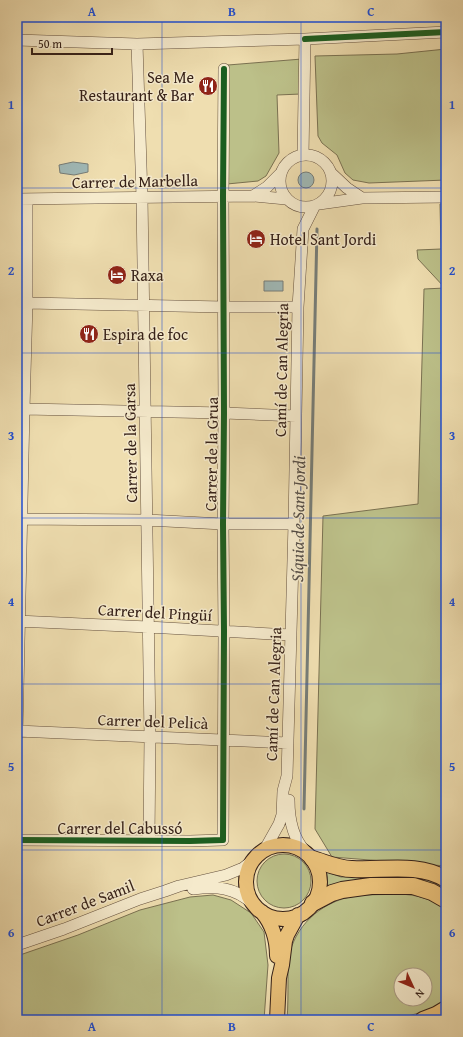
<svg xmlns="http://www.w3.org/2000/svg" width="463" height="1037" font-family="'Gentium Book Plus',serif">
<rect width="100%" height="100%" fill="#efdeb0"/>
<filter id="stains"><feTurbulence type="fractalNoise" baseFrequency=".005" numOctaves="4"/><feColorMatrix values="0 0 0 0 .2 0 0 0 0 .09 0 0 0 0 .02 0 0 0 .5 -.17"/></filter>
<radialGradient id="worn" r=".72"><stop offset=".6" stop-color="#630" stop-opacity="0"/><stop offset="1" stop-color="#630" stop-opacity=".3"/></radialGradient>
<path fill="#bcc089" stroke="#7a7151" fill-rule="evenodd" d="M446,49V180L369,183L353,180L345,173L337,155L322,143L318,136L315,56L397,54Z
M302,59L301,94L277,95L279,153L266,176L258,181L227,184L228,65Z
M446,203V866L332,857L315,829L323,516L418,504L424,289L445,288L418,259L417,250L441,249L440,204Z
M257 881a27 27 0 1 1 54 0a27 27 0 1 1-54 0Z
M327,872L341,877L407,876L420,877L430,880L446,888V892L325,889V873Z
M399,894C417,895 433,898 446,911V999L438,1006L427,1011L392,1020H287C288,1007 288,993 288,980C288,971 287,961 290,952C298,922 325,900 356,896C370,894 385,895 399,894ZM401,975H425V999H401Z
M213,895L231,900L251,913L264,932L268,965L264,1020H17V956L78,935L140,910L190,897Z"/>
<path fill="#a0b9b7" stroke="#767d78" d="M73,162L88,164V172L74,175L60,173L59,165Z
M298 180a8 8 0 1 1 16 0a8 8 0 1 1-16 0Z
M264,281H283V291H264Z"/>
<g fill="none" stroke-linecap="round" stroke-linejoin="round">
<path stroke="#767d78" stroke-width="3" d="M304,809L317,229"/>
<defs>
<path id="minor" d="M17,40L137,44L305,39L446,32
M137,44L142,197L150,737L149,840
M280 181a26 26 0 1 1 52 0a26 26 0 1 1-52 0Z
M303,155L305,39
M331,173L347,188L362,198
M253,196L267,187L280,174
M17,199L253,196L286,199
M319,204L362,198L446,197
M27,303L224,307H298
M24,409L224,413L296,416
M17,519L147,520L223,524H294
M17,621L148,627L291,635
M17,731L288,743
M17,735L24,409L27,303V199
M289,800C289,819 292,837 305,851
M17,840L190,841L223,840L224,631L223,524L224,413L223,196L224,69
M265,849L279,824L282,815L283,791L287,776L294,524L298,307L303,229L314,207
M193,889C216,886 235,887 253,904
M17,945L64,929L140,899L165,891L179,886L226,875L243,868L252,861"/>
<path id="major" d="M246 882a37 37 0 1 1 74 0a37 37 0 1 1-74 0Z
M262,912C273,925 277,939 277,956
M277,1020L279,978L282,965L285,941L287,935L298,915"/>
<path id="highway" d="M313,859C326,863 338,869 352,869C383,871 417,862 446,879
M313,903L332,893L342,890L371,886H413L432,892L446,900
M423,1020L436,1015L446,1009"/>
</defs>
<use href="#minor" stroke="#65513f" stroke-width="12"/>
<use href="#major" stroke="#372219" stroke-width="16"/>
<use href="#highway" stroke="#372219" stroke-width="18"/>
<use href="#minor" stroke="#f5eacc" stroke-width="11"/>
<use href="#major" stroke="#e8bf78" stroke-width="14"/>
<use href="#highway" stroke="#e8bf78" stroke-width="16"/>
<defs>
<path id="cycleway" d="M305,39L446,32
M17,840L190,841L223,840L224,631L223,524L224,413L223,196L224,69"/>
</defs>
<use href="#cycleway" stroke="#f5eacc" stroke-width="8"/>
<use href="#cycleway" stroke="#1b5e20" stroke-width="6"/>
</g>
<path fill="none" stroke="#1d4ed8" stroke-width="1" stroke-opacity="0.55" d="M162,17V1020M301,17V1020M17,188H446M17,353H446M17,518H446M17,684H446M17,850H446"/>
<defs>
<symbol id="restaurant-disc" viewBox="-11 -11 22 22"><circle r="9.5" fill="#8f2418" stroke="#f5eacc"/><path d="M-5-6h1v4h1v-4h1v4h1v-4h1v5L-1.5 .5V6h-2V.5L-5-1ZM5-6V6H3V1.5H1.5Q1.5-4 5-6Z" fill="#fff"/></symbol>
<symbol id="hotel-disc" viewBox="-11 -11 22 22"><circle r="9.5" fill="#8f2418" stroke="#f5eacc"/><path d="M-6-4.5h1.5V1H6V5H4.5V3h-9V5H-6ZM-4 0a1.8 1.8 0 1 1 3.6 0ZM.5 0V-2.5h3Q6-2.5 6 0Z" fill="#fff"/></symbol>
</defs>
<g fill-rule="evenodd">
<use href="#restaurant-disc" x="197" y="75" width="22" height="22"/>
<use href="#hotel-disc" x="245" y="228" width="22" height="22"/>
<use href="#hotel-disc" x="106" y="264" width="22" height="22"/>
<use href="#restaurant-disc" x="78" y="323" width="22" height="22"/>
</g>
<g text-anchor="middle" stroke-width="3" stroke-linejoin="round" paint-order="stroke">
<g font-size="16" fill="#372219" stroke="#f5eacc" text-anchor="start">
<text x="194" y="83" text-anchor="end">Sea Me<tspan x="194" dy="18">Restaurant &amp; Bar</tspan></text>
<text x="270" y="245">Hotel Sant Jordi</text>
<text x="131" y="281">Raxa</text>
<text x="103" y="340">Espira de foc</text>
</g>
<g font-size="16" fill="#372219" stroke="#f5eacc">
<text transform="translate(135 181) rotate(-1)" y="6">Carrer de Marbella</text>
<text transform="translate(281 370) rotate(-89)" y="6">Camí de Can Alegria</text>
<text transform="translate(130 443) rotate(-91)" y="6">Carrer de la Garsa</text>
<text transform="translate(211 454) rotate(-89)" y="6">Carrer de la Grua</text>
<text transform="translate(155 612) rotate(3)" y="6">Carrer del Pingüí</text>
<text transform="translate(273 694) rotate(-88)" y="6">Camí de Can Alegria</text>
<text transform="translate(153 721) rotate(2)" y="6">Carrer del Pelicà</text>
<text x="120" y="834">Carrer del Cabussó</text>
<text transform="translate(85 903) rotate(-21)" y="6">Carrer de Samil</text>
</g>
<g font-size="17" font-style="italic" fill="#564f48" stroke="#f5eacc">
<text transform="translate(298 519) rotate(-89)" y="6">Síquia de Sant Jordi</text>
</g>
</g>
<rect width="463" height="1037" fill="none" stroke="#efdeb0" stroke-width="44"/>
<g transform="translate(413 987) rotate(134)"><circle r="19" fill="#f5eacc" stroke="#a99a84"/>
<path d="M0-3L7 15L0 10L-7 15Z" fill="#8f2418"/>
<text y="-6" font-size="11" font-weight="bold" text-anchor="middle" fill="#372219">N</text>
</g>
<path d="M32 48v6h80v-6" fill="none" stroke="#372219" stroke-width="2"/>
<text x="38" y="48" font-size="12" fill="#372219" stroke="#f5eacc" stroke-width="3" paint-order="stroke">50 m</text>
<rect x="22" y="22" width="419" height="993" fill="none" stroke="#1d4ed8" stroke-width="1.5"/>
<g font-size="13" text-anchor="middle" font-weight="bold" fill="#1d4ed8">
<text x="92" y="16">A</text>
<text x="232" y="16">B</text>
<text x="371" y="16">C</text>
<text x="11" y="109">1</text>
<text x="452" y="109">1</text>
<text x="11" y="275">2</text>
<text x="452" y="275">2</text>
<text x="11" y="440">3</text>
<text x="452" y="440">3</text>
<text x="11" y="606">4</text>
<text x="452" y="606">4</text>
<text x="11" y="771">5</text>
<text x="452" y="771">5</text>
<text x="11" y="937">6</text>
<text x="452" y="937">6</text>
<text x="92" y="1031">A</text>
<text x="232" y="1031">B</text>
<text x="371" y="1031">C</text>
</g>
<rect width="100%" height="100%" filter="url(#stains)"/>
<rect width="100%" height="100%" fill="url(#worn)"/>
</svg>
